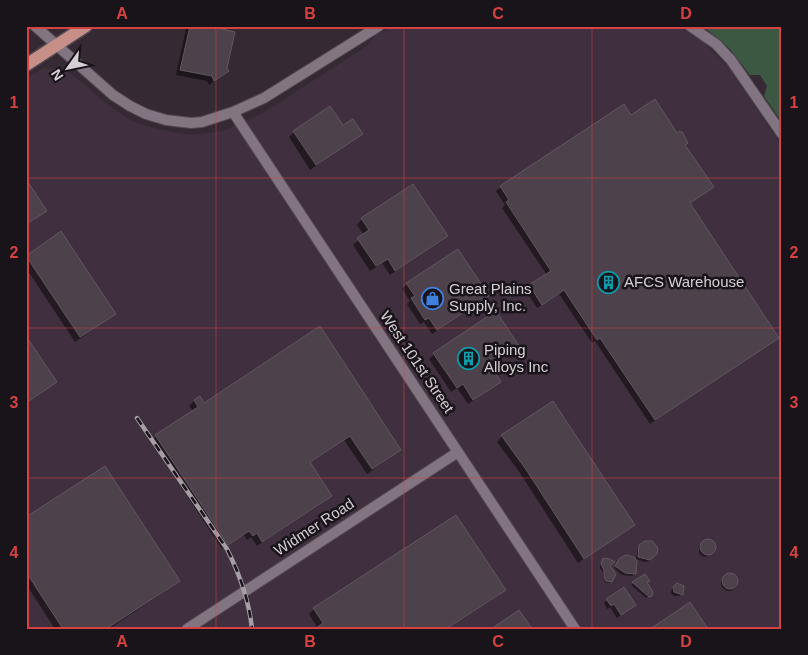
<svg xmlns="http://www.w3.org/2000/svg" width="808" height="655" font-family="Arial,sans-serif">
<rect width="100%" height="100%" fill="#352a34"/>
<path fill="#40303f" d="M394,26H676L700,39L731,70L782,147V629H26V78L44,68L63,69L74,76L108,105L127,118L142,125L176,133L193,135L209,133L223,131L263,113L367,46L376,35Z"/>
<path fill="#3c5742" d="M703,26H782V117L779,118L764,96L767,86L760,75H750L729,48Z"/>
<path fill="#0007" d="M188,26H204L228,71L209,85L207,81L176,75L186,29Z
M631,116L684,145L712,187L689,204L777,338L650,424L595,341L592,343L559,294L537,308L526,291L547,275L502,208L505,205L496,191L501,187Z
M343,127L361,134L310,170L289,137L294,132Z
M362,219L446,236L441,241L390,275L382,263L370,271L353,245L364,235L357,225Z
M26,256L114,314L75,342L26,268Z
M407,284L487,296L482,301L432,334L424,322L420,324L407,304L410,301L402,289Z
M320,328L400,450L367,474L344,440L309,463L331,496L325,501L257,546L251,537L247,540L244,535L222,549L151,441L156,436L193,411L189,406L194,401L199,398L204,404Z
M26,338L56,382L26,404Z
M518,345L489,366L499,382L468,404L457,388L451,392L429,359L434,354Z
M552,403L634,525L628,530L578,563L520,473L497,442L502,436Z
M26,518L178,581L173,586L109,629H55L26,584Z
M705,541H712L715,545V549L706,557L702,556L699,553V546Z
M640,546L656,554L649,561L644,562L636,559L638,548Z
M604,559L611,581L609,583L605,582L603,579V572L600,568V565Z
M621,560L634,574L632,576L622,575L614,568Z
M721 583a8 8 0 1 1 16 0a8 8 0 1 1-16 0Z
M645,576L649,596L646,598L631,585Z
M674,586L682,594L679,596H674L671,593L672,589Z
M504,590L499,595L447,629H318L309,614L314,609Z
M607,600L634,605L617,618L610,607L607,609L604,603Z"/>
<path fill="#4d424c" stroke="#625661" d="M190,26H210L235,32L227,68L229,71L214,81L212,76L180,70Z
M655,99L677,133L680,131L683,133L688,143L685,145L714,187L690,203L779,338L655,420L600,338L597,340L564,290L542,305L529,285L551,271L506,202L509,200L500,186L624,104L631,115Z
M330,106L343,125L353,119L363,134L316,165L293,131Z
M26,179L47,211L26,224Z
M413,184L448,236L395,271L388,259L376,266L357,238L369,230L361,218Z
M61,231L116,314L80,337L26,256Z
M458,249L489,296L437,330L429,318L425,320L411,298L415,296L406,283Z
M496,311L519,346L490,365L501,382L473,400L463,384L457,388L433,353Z
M320,326L401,450L372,469L350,436L310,462L332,496L262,542L257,533L253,536L249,531L228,545L155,435L198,407L194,400L200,396L204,403Z
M26,336L57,382L26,403Z
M553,401L635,525L584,559L525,468L501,435Z
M105,466L180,581L106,629H63L26,572V517Z
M456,515L506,590L446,629H315L323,623L313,608Z
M700 547a8 8 0 1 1 16 0a8 8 0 1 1-16 0Z
M645,541H652L658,548L657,554L650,560L638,557L639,545Z
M626,555L634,557L637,561L636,574L625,573L615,566L620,558Z
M603,558L610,559L615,562L610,566L616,574L612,582L606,581L604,578V570L601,564Z
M722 581a8 8 0 1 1 16 0a8 8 0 1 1-16 0Z
M645,574L650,581L647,582L653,592L652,596L649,597L632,582Z
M677,583L684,586L683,595L674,592L673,587Z
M624,587L636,605L621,615L614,604L611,606L606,599Z
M690,602L708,629H650L671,615Z
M519,610L532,629H491Z"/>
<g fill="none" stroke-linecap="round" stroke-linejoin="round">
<defs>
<path id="minor" d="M35,26L113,95L130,106L146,114L166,120L191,123L202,122L233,112L264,98L379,26
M690,26L716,44L731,60L782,134
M233,112L575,629
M187,629L458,452"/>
<path id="major" d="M26,65L86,26"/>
</defs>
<use href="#minor" stroke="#504750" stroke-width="12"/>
<use href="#major" stroke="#504750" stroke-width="15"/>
<use href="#minor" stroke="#827581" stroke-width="10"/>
<use href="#major" stroke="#c69088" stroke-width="12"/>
<defs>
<path id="rail" d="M137,418L227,549C240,575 249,600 252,629"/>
</defs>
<use href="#rail" stroke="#a69ea5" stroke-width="4.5"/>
<use href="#rail" stroke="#191419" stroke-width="2.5" stroke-dasharray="8" stroke-linecap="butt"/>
</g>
<path fill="none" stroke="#d64142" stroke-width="1" stroke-opacity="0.55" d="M216,26V629M404,26V629M592,26V629M26,178H782M26,328H782M26,478H782"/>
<defs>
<symbol id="building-ring" viewBox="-11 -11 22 22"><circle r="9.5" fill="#191419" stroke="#0f9aa8" stroke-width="1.5"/><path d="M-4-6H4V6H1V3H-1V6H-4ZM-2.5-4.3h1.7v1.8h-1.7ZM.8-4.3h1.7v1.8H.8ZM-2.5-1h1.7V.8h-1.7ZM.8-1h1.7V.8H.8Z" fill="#0f9aa8"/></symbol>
<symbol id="shop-ring" viewBox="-11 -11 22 22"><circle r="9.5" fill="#191419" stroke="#3f7fe0" stroke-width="1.5"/><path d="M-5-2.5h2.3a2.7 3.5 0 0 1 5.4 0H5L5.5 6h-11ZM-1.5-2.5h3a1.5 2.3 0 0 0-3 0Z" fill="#3f7fe0"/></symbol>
</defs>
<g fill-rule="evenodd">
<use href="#building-ring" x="596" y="270" width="25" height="25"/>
<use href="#shop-ring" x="420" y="286" width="25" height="25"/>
<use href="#building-ring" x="456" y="346" width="25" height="25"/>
</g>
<g text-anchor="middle" stroke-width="5" stroke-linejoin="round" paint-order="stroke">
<g font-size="15" fill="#d6cfd5" stroke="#191419" text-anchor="start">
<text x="624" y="287">AFCS Warehouse</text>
<text x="449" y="294">Great Plains<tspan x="449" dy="17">Supply, Inc.</tspan></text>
<text x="484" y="355">Piping<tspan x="484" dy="17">Alloys Inc</tspan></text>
</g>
<g font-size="15" fill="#d6cfd5" stroke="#191419">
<text transform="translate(417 362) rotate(56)" y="5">West 101st Street</text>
<text transform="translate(314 527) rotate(-33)" y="5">Widmer Road</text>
</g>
</g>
<rect width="808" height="655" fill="none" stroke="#191419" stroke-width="55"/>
<g transform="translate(68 68) rotate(237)" stroke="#191419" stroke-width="4" paint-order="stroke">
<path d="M0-4L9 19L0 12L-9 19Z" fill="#d6cfd5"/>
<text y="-8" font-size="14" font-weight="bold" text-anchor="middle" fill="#d6cfd5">N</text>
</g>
<rect x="28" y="28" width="752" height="600" fill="none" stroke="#d64142" stroke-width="2"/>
<g font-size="16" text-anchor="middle" font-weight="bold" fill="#d64142">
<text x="122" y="19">A</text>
<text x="310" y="19">B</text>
<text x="498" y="19">C</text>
<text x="686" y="19">D</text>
<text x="14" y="108">1</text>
<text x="794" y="108">1</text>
<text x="14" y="258">2</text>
<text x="794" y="258">2</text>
<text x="14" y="408">3</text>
<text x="794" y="408">3</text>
<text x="14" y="558">4</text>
<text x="794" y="558">4</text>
<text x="122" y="647">A</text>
<text x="310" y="647">B</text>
<text x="498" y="647">C</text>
<text x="686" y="647">D</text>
</g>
</svg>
